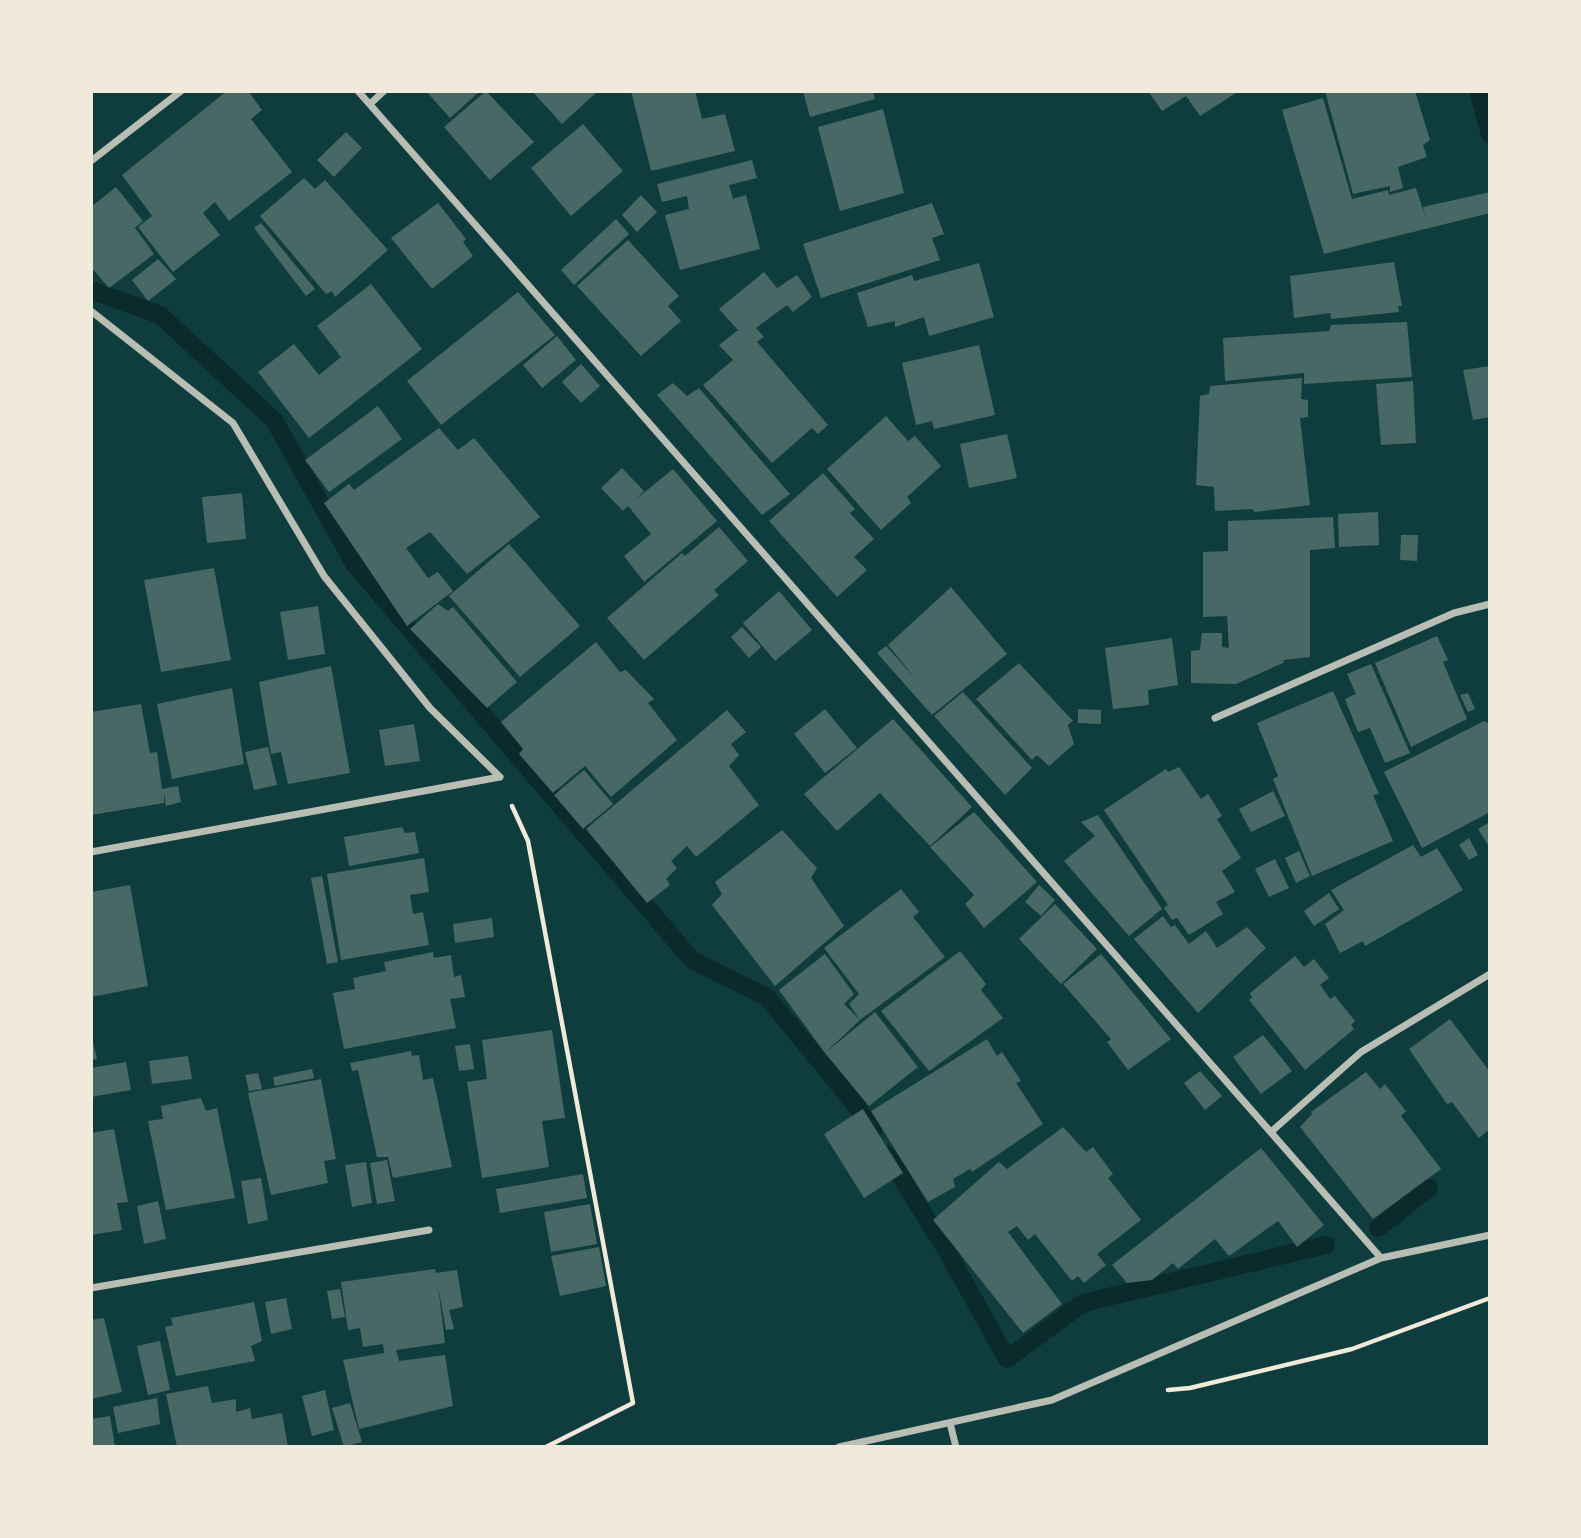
<svg xmlns="http://www.w3.org/2000/svg" width="1581" height="1538" font-family="'PT Sans Narrow',sans-serif">
<rect width="100%" height="100%" fill="#0f3d3e"/>
<g fill="none" stroke-linecap="round" stroke-linejoin="round">
<path stroke="#0a2a2b" stroke-width="18" d="M1478,91L1490,134
M91,290L160,315L274,420L355,565L692,960L767,997L858,1108L873,1131
M887,1155L947,1251L1007,1359L1083,1303L1326,1245
M1378,1228L1429,1188"/>
</g>
<path fill="#486865" d="M227,91H248L262,110L251,119L292,172L229,221L215,202L203,213L220,235L173,272L138,227L152,216L122,175Z
M426,91H480L450,118Z
M486,91L534,142L490,180L444,127Z
M532,91H598L562,124Z
M631,91H695L702,119L725,114L735,151L651,171Z
M803,91H873L875,99L810,117Z
M1148,91H1239L1200,116L1186,96L1162,111Z
M1325,91H1415L1430,140L1423,145L1427,157L1398,167L1403,188L1390,192V186L1353,194Z
M1323,98L1352,199L1388,190L1389,195L1416,188L1426,219L1423,207L1490,192V213L1324,254L1282,110Z
M883,109L904,193L840,211L818,127Z
M583,124L623,171L571,216L531,168Z
M346,132L362,148L334,177L317,160Z
M752,160L757,178L729,185L733,199L746,195L760,249L680,270L665,215L689,209L687,196L662,202L657,184Z
M304,178L315,189L325,180L388,250L335,297L332,291L326,294L260,216Z
M116,187L143,221L132,230L135,228L154,254L109,288L91,267V207Z
M641,195L657,212L637,232L622,215Z
M438,203L466,239L463,242L473,256L432,289L391,238Z
M932,203L944,234L932,238L940,260L821,298L803,244Z
M616,219L629,234L574,285L561,270Z
M261,223L315,289L306,296L254,228Z
M628,240L679,296L668,306L681,321L641,356L577,286Z
M158,259L176,279L148,301L132,280Z
M1394,262L1402,306H1398L1399,312L1331,319L1330,313L1294,318L1290,276Z
M979,263L994,317L929,336L924,317L895,327V321L868,327L857,293L912,275L914,281Z
M764,272L777,288L797,275L812,297L793,312L787,305L756,328L764,337L757,342L828,425L818,434L812,428L772,463L703,385L733,360L719,345L738,330L719,309Z
M371,284L422,349L309,438L258,372L294,344L319,375L341,357L317,326Z
M518,292L555,335L441,425L407,381Z
M1407,322L1412,377L1304,384V373L1225,381L1223,338L1329,331L1331,325Z
M557,336L576,360L542,388L523,365Z
M979,345L995,415L934,429L932,421L916,425L902,363Z
M581,364L600,386L581,403L562,382Z
M1490,366V417L1473,420L1463,370Z
M1302,378L1301,399L1308,400V417L1300,418L1310,505L1255,512L1252,509L1215,511L1214,487L1196,485L1200,396L1209,394L1210,386Z
M1413,381L1416,443L1381,445L1376,384Z
M673,383L687,396L699,388L790,494L762,515L657,395Z
M378,406L402,439L329,492L305,460Z
M886,416L908,441L915,436L941,466L907,497L911,503L881,530L827,469Z
M439,428L458,450L474,438L540,517L467,574L430,532L406,548L428,578L438,572L453,591L407,626L324,503L349,484L354,490Z
M1007,434L1017,478L969,488L960,444Z
M622,468L644,491L635,500L673,469L717,521L644,582L624,556L651,534L628,506L623,511L601,488Z
M823,473L855,509L850,513L874,539L854,557L867,570L837,597L769,521Z
M242,493L246,539L207,543L202,497Z
M1378,512L1379,545L1339,547L1338,514Z
M1333,517L1335,548L1310,550V657L1284,660L1283,663L1236,684L1191,683V651L1200,650L1202,633H1222V647L1229,648L1227,616L1203,617V552L1228,551V521Z
M719,527L748,561L714,590L719,595L644,660L607,618L682,553L685,556Z
M1401,535H1418L1417,561L1400,560Z
M509,544L580,626L520,677L449,596Z
M214,568L231,660L161,672L144,580Z
M951,587L1007,654L932,715L877,653L886,646L916,679L888,645Z
M779,591L812,630L775,661L743,623Z
M438,604L448,611L453,607L517,682L487,708L410,629Z
M318,606L325,654L288,660L280,612Z
M742,627L761,647L749,658L731,637Z
M1437,636L1448,660L1443,662L1467,719L1411,747L1375,663Z
M1172,638L1178,685L1148,690L1149,705L1113,709L1105,648Z
M596,642L620,672L626,670L654,699L648,703L677,740L611,797L585,766L553,793L519,754L523,749L501,722Z
M1019,663L1073,721L1068,725L1074,744L1049,766L1037,755L1032,760L976,699Z
M1371,664L1410,753L1385,763L1370,728L1358,732L1345,699L1356,694L1347,674Z
M331,666L350,773L288,784L281,752L271,754L259,682Z
M232,688L244,764L172,779L157,704Z
M1333,691L1379,794L1373,795L1393,841L1312,876L1273,779L1278,776L1257,723Z
M963,692L1032,768L1005,795L934,716Z
M1468,693L1475,709L1468,712L1460,695Z
M141,704L150,753L157,752L162,789L178,786L181,802L166,806L164,793V803L91,815V712Z
M825,709L857,748L825,773L794,734Z
M1078,709L1101,710V724L1078,723Z
M727,710L746,732L731,744L739,755L729,766L759,805L696,857L687,846L671,861L677,868L666,879L670,885L647,903L586,829Z
M893,719L972,807L930,846L880,793L837,831L804,794Z
M1484,721L1490,724V812L1422,848L1384,772Z
M414,724L420,761L385,766L379,730Z
M268,747L277,785L254,790L245,752Z
M1179,767L1201,799L1208,794L1222,816L1217,819L1241,858L1222,871L1235,892L1216,902L1223,914L1189,935L1177,918L1172,920L1164,908L1168,905L1104,810L1166,769L1168,772Z
M584,770L613,804L583,829L554,795Z
M1273,791L1285,816L1251,832L1239,809Z
M974,812L1037,882L984,928L965,904L974,895L930,847Z
M1098,815L1162,909L1129,936L1064,861L1095,836L1081,822Z
M1490,822V848L1478,829Z
M402,827L405,833L415,832L419,853L349,866L344,837Z
M782,830L817,868L811,878L844,926L775,986L712,905L722,894L715,882Z
M1469,838L1478,855L1469,860L1459,845Z
M1413,845L1421,857L1437,848L1463,890L1365,946L1363,941L1340,953L1325,924L1344,910L1331,890Z
M1299,851L1310,876L1296,883L1285,858Z
M424,858L429,892L410,895L413,914L423,912L429,945L341,960L327,874Z
M1275,859L1289,888L1269,897L1255,869Z
M322,876L338,962L327,964L311,878Z
M130,885L148,986L91,997V892Z
M1039,885L1055,900L1041,916L1025,902Z
M901,889L919,912L913,917L945,957L860,1020L825,1053L779,990L825,954L854,994L844,1004L860,1020L849,1004L859,994L824,948Z
M1329,893L1339,909L1314,926L1304,911Z
M1055,904L1097,949L1061,984L1019,939Z
M1163,916L1171,927L1175,925L1189,944L1206,931L1217,948L1247,927L1266,948L1198,1013L1134,939Z
M492,918L494,937L455,943L453,924Z
M960,951L986,984L981,990L1003,1018L929,1071L881,1011Z
M433,952L434,958L451,955L454,977L461,975L465,997L450,999L456,1028L344,1049L333,993L355,989L353,978L386,971L384,962Z
M1101,954L1171,1039L1128,1070L1107,1042L1111,1039L1063,984Z
M1295,956L1304,967L1314,959L1329,978L1320,985L1330,999L1335,996L1355,1021L1351,1025L1354,1029L1305,1070L1249,1000L1252,998L1250,993Z
M875,1012L918,1067L869,1106L825,1053Z
M1450,1019L1490,1072V1129L1479,1138L1452,1102L1447,1104L1409,1049Z
M552,1030L565,1118L542,1121L549,1167L482,1178L467,1082L487,1079L482,1040Z
M91,1034L97,1059L91,1060Z
M1263,1035L1292,1071L1261,1094L1233,1057Z
M987,1039L997,1056L1002,1052L1021,1081L1016,1083L1043,1124L972,1172L970,1169L953,1179L955,1187L928,1202L871,1111Z
M470,1044L474,1069L459,1071L455,1046Z
M411,1051L412,1056L419,1055L423,1080L433,1078L452,1167L393,1178L388,1157H377L358,1070L352,1071L350,1063Z
M188,1056L192,1079L152,1084L149,1061Z
M126,1062L131,1090L91,1097V1068Z
M312,1069L314,1078L275,1086L273,1077Z
M1200,1071L1222,1096L1205,1110L1184,1083Z
M1366,1072L1380,1089L1385,1084L1406,1111L1401,1116L1441,1169L1373,1219L1300,1127L1312,1114L1311,1112Z
M258,1073L262,1089L249,1091L245,1075Z
M321,1079L336,1159L324,1161L328,1183L271,1195L248,1093Z
M201,1098L206,1111L217,1108L235,1198L166,1210L148,1121L163,1119L161,1106Z
M863,1109L903,1173L864,1198L824,1134Z
M1063,1127L1086,1152L1093,1147L1113,1174L1108,1178L1141,1220L1097,1254L1106,1265L1084,1283L1078,1276L1072,1281L1035,1234L1028,1240L1017,1226L1008,1232L1062,1304L1023,1333L933,1220L999,1162L1007,1169Z
M114,1129L128,1202L117,1203L122,1230L91,1235V1133Z
M1261,1148L1324,1225L1297,1247L1278,1221L1229,1256L1215,1239L1178,1269L1173,1263L1152,1280L1127,1283L1112,1265Z
M387,1160L395,1201L377,1204L370,1163Z
M366,1162L372,1203L352,1207L345,1165Z
M583,1174L587,1198L500,1213L496,1189Z
M261,1178L268,1220L248,1224L241,1181Z
M158,1201L166,1239L144,1244L137,1206Z
M590,1204L597,1244L551,1252L544,1212Z
M599,1247L606,1286L560,1296L551,1256Z
M435,1269L436,1273L457,1270L463,1307L449,1310L454,1329L446,1330L438,1286L445,1343L396,1350L399,1361L445,1355L453,1406L359,1429L343,1360L384,1353L383,1344L363,1347L360,1328L348,1330L341,1282Z
M340,1289L345,1317L332,1319L327,1291Z
M286,1298L292,1329L271,1334L265,1302Z
M254,1302L262,1341L251,1346L255,1361L176,1376L165,1327L173,1325L171,1318Z
M104,1318L122,1392L91,1399V1320Z
M160,1341L170,1390L148,1395L137,1346Z
M208,1386L212,1403L236,1399V1412L250,1408L252,1419L282,1413L288,1447H177L166,1394Z
M325,1390L334,1430L312,1436L302,1396Z
M157,1398L160,1424L118,1433L113,1407Z
M350,1403L362,1442L344,1447L332,1408Z
M110,1416L115,1447H91V1419Z"/>
<g fill="none" stroke-linecap="round" stroke-linejoin="round">
<path stroke="#f1e9da" stroke-width="4.5" d="M512,806L528,841L633,1403L546,1447
M1168,1390L1190,1388L1352,1349L1490,1298"/>
<path stroke="#b8beb3" stroke-width="7" d="M358,91L1381,1258L1052,1400L839,1447
M370,104L384,91
M91,161L181,91
M91,311L233,423L324,576L430,708L500,777
M1215,718L1454,613L1490,604
M91,852L500,777
M1271,1132L1361,1052L1490,974
M1381,1258L1490,1235
M91,1288L429,1230
M950,1423L956,1447"/>
</g>
<rect width="1581" height="1538" fill="none" stroke="#f1e9da" stroke-width="186"/>
</svg>
